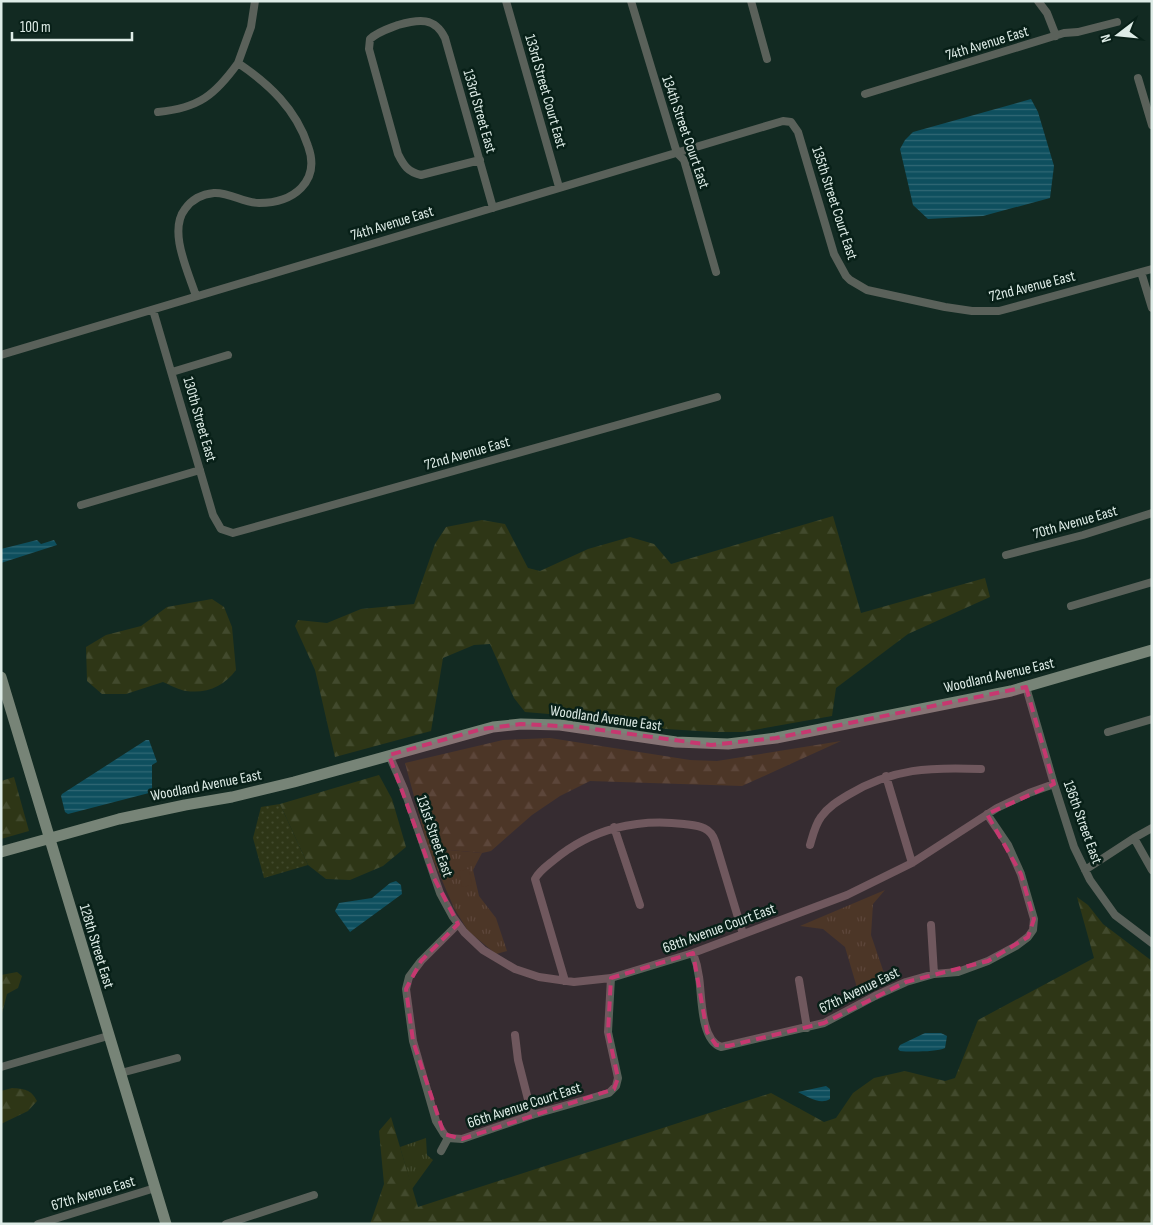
<svg xmlns="http://www.w3.org/2000/svg" width="1153" height="1225" font-family="'Sofia Sans Condensed',sans-serif">
<defs>
<pattern id="grass-dots" width="8" height="8" patternUnits="userSpaceOnUse" patternTransform="scale(1.25)"><rect width="8" height="8" fill="#2e3616"/><path d="M2 2h.1M6 6h.1" fill="none" stroke="#424a2d" stroke-width="1.8" stroke-linecap="round"/></pattern>
<pattern id="forest-firs" width="22" height="20" patternUnits="userSpaceOnUse" patternTransform="scale(1.25)"><rect width="22" height="20" fill="#2e3616"/><path d="M5 1l3.5 6h-7zM16 11l3.5 6h-7z" fill="#424a2d"/></pattern>
<pattern id="park-tufts" width="24" height="20" patternUnits="userSpaceOnUse" patternTransform="scale(1.25)"><rect width="24" height="20" fill="#2e3616"/><path d="M3 7l-1-3M5 7V3M7 7l1-3M15 17l-1-3M17 17v-4M19 17l1-3" fill="none" stroke="#424a2d"/></pattern>
<pattern id="water-rules" width="6" height="5" patternUnits="userSpaceOnUse" patternTransform="scale(1.25)"><rect width="6" height="5" fill="#0e4f5e"/><path d="M0 2.5h6" fill="none" stroke="#316875"/></pattern>
</defs>
<rect width="100%" height="100%" fill="#122a22"/>
<path fill="url(#grass-dots)" d="M280,804L308,865L264,878L253,838L261,807Z"/>
<path fill="url(#forest-firs)" d="M833,516L861,613L985,578L990,597L908,634L836,688L832,716L743,732H714L666,729L585,717L525,712L514,698L490,644L474,645L443,658L431,731L335,757L315,670L295,626L298,620L327,623L361,609L414,604L435,544L446,527L482,520L505,524L528,568L540,571L588,549L630,537L654,544L671,564Z
M212,599L224,607L232,627L236,670C224,686 207,694 186,691C179,690 170,685 163,682L126,694H102L87,681L86,647L106,635L141,626L167,607Z
M550,738L690,760L717,761L841,741L742,786L590,781L560,796L532,815L491,851L482,853L428,848L405,763L503,740Z
M379,775L392,799L406,847L383,866L350,880L326,879L308,865L280,804Z
M14,777L29,831L1,839V781Z
M1077,897L1088,905L1103,924L1152,961V1224H370L384,1184L379,1131L391,1117L418,1207L771,1093L824,1122L836,1118L853,1093L874,1078L905,1071L945,1081L955,1078L978,1020L1094,958Z
M17,972L22,976L18,988L7,994L1,1017V975Z
M12,1088C24,1089 31,1089 37,1101L28,1111L1,1124V1091Z"/>
<path fill="url(#park-tufts)" d="M428,848L482,853L473,870L479,896L496,918L507,951L496,954L468,931L454,908Z
M885,890L873,904L871,935L886,979L858,991L845,947L823,929L800,926Z
M426,1138L427,1155L433,1160L412,1189L400,1147Z"/>
<path fill="#2e3616" d="M469,869L472,885L462,887L459,871Z"/>
<path fill="url(#water-rules)" d="M1031,99L1038,112L1054,166L1050,198L983,216L928,219L913,205L900,149L905,140L913,132Z
M37,540L41,544L54,540L57,545L1,563V549Z
M146,740H149L157,762L152,765V791L149,793L68,814L65,812L61,796L62,794Z
M396,881L401,885L402,894L350,932L335,911L339,903L372,898L390,883Z
M925,1033H941L947,1036L945,1048C937,1052 909,1052 900,1051L898,1049L900,1045Z
M826,1086L830,1089V1099C820,1105 808,1097 798,1092Z"/>
<g fill="none" stroke-linecap="round" stroke-linejoin="round">
<path stroke="#5a615a" stroke-width="8" d="M506,1L559,187
M631,1L677,153L684,160L716,272
M751,1L767,59
M1038,1L1047,13L1056,36
M1138,78L1152,125
M865,94L1064,33L1078,32L1117,22
M158,112C199,108 215,95 238,63
M480,160L421,175C408,172 404,166 398,154L369,49L370,39C379,31 388,29 398,25C419,19 435,17 445,38L493,208
M1141,272L1152,308
M196,296C188,271 168,231 185,209C192,199 203,194 214,193C229,192 244,203 259,203C293,203 321,182 308,146C296,109 269,84 238,63L251,27L255,1
M153,310L213,515L221,529L233,533L717,397
M1,355L783,121L791,122L798,132L834,254L846,276L850,280L867,290L945,307L972,311H999L1152,269
M172,372L228,355
M81,505L200,470
M1006,555L1083,535L1152,513
M1071,606L1152,582
M1026,687L1054,784L1074,847L1090,880L1115,915L1152,943
M1108,732L1152,719
M389,755L404,789L440,893L453,917L464,932L483,950L515,969L539,977L574,982L611,978L693,953L847,895L912,863L997,808L1029,793L1054,784
M886,776L912,863
M614,827L640,905
M1134,838L1152,870
M810,845C813,835 815,825 821,817C828,807 838,801 848,795C892,768 931,767 981,769
M1085,870L1134,838L1152,828
M931,925L934,974
M693,953C696,961 698,969 699,977C702,995 700,1040 721,1047L824,1023L875,996L906,982L934,974L958,972L988,961L1016,946L1028,937L1033,930L1034,919L1021,874L1008,845L987,814
M799,980L807,1028
M565,981L535,879C539,871 548,865 554,860C591,829 637,818 684,824C698,826 710,826 715,841L743,934
M515,1035L518,1060L532,1115
M1,1067L108,1036
M121,1073L177,1058
M448,1138L462,1139L532,1115L609,1093L616,1086L618,1078L608,1032L611,978
M448,1138L444,1134L436,1121L413,1041L406,989L409,977L421,961L458,924
M441,1151L448,1138
M38,1224L155,1188
M226,1224L314,1195"/>
<path stroke="#778477" stroke-width="11" d="M1,677L166,1224
M1,852L119,819L185,805L232,797L294,782L493,727L521,724L560,725L676,742L728,744L776,738L1011,691L1152,650"/>
</g>
<path fill="#c63870" fill-opacity="0.2" stroke="#c63870" stroke-width="4" stroke-dasharray="10 6" stroke-linejoin="round" d="M1026,687L1054,784L987,814L1021,874L1034,919L1028,937L988,961L906,982L824,1023L728,1046L716,1045L707,1032L693,953L611,978L608,1032L618,1078L614,1089L462,1139L444,1134L413,1041L406,989L421,961L458,924L433,876L389,755L482,729L521,724L579,727L711,745L776,738Z"/>
<g text-anchor="middle" stroke-width="5" stroke-linejoin="round" paint-order="stroke">
<g font-size="15" fill="#deece7" stroke="#082018">
<text transform="translate(987 43) rotate(-17)" y="5">74th Avenue East</text>
<text transform="translate(546 91) rotate(74)" y="5">133rd Street Court East</text>
<text transform="translate(480 111) rotate(74)" y="5">133rd Street East</text>
<text transform="translate(686 132) rotate(71)" y="5">134th Street Court East</text>
<text transform="translate(835 203) rotate(72)" y="5">135th Street Court East</text>
<text transform="translate(392 223) rotate(-17)" y="5">74th Avenue East</text>
<text transform="translate(1032 286) rotate(-14)" y="5">72nd Avenue East</text>
<text transform="translate(200 419) rotate(74)" y="5">130th Street East</text>
<text transform="translate(467 453) rotate(-16)" y="5">72nd Avenue East</text>
<text transform="translate(1075 522) rotate(-16)" y="5">70th Avenue East</text>
<text transform="translate(999 675) rotate(-13)" y="5">Woodland Avenue East</text>
<text transform="translate(606 718) rotate(8)" y="5">Woodland Avenue East</text>
<text transform="translate(206 785) rotate(-11)" y="5">Woodland Avenue East</text>
<text transform="translate(1083 822) rotate(70)" y="5">136th Street East</text>
<text transform="translate(435 836) rotate(71)" y="5">131st Street East</text>
<text transform="translate(719 928) rotate(-20)" y="5">68th Avenue Court East</text>
<text transform="translate(97 946) rotate(73)" y="5">128th Street East</text>
<text transform="translate(859 990) rotate(-26)" y="5">67th Avenue East</text>
<text transform="translate(524 1105) rotate(-18)" y="5">66th Avenue Court East</text>
<text transform="translate(93 1193) rotate(-17)" y="5">67th Avenue East</text>
</g>
</g>
<rect width="1153" height="1225" fill="none" stroke="#deece7" stroke-width="5"/>
<g transform="translate(1118 35) rotate(254)" stroke="#082018" stroke-width="4" paint-order="stroke">
<path d="M0-4L9 19L0 12L-9 19Z" fill="#deece7"/>
<text y="-8" font-size="14" font-weight="bold" text-anchor="middle" fill="#deece7">N</text>
</g>
<path d="M12 32v8h120v-8" fill="none" stroke="#deece7" stroke-width="2.5"/>
<text x="20" y="32" font-size="15" fill="#deece7" stroke="#082018" stroke-width="4" paint-order="stroke">100 m</text>
</svg>
